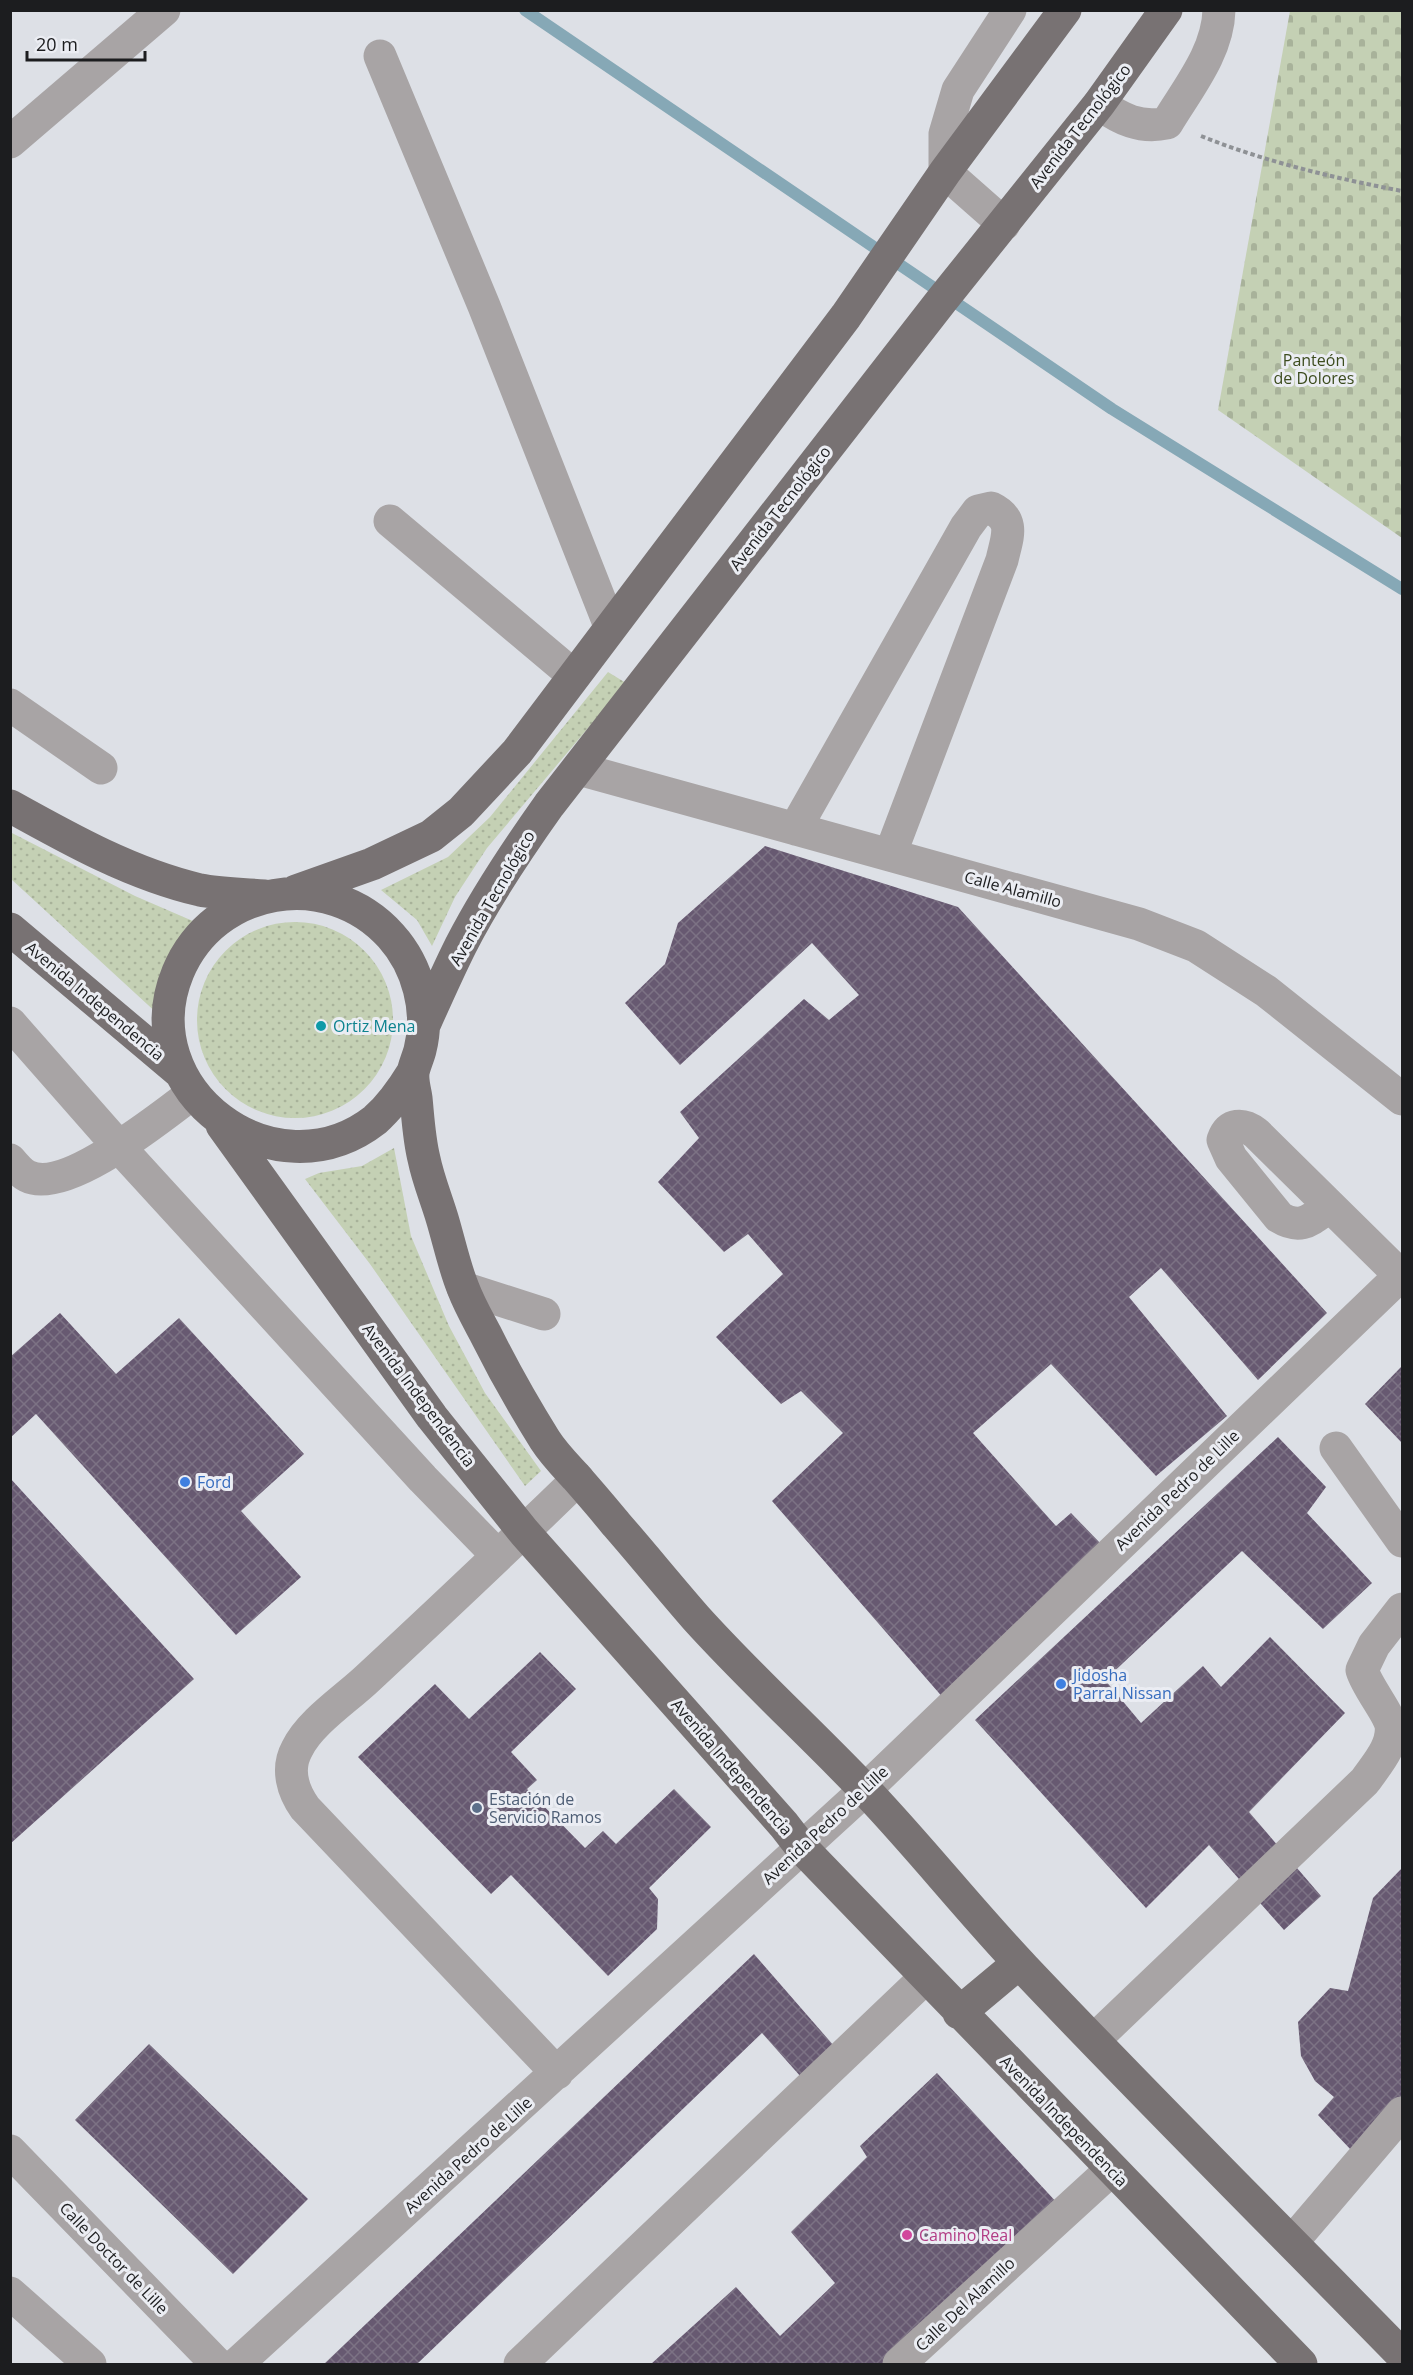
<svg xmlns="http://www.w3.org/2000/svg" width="1413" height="2375" font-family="'Open Sans',sans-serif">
<defs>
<pattern id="cemetery-stones" width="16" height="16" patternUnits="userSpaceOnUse" patternTransform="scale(1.5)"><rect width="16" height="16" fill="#c4d0b4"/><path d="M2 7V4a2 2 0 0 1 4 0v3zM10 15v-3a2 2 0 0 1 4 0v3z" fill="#a8b29a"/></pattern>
<pattern id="park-dots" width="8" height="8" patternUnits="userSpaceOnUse" patternTransform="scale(1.5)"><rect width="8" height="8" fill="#c4d0b4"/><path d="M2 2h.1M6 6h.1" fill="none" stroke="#a8b29a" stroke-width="1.8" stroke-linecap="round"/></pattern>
<pattern id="building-cross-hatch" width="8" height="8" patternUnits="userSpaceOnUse" patternTransform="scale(1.5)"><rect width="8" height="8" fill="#675971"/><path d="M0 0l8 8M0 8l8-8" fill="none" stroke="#7c7284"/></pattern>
</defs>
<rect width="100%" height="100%" fill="#dde0e6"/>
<path fill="url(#cemetery-stones)" d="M1290,11H1402V538L1218,410Z"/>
<path fill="url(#park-dots)" d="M608,672L626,683L487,848L455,897L432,946L417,920L381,890L448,857L490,817Z
M10,832L135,896L209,928L160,1016L11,879Z
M197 1020a98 98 0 1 1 196 0a98 98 0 1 1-196 0Z
M394,1148L411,1236L449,1326L485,1393L541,1471L525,1486L370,1264L305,1179L319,1173L362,1166Z"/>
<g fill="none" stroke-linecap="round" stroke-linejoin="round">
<path stroke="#86a8b6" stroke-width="12" d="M525,10L1112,409L1402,589"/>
</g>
<path fill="url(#building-cross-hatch)" d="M765,846L958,907L1327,1313L1258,1380L1161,1268L1129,1297L1227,1416L1156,1476L1051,1364L973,1433L1056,1526L1071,1513L1103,1546L945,1700L772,1501L843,1433L801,1391L781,1404L716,1337L783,1274L748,1234L724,1252L658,1182L699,1138L680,1112L804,999L829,1020L859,995L812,943L680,1065L625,1003L665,964L678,923Z
M60,1313L116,1374L179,1318L304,1454L241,1511L301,1577L236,1635L36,1414L10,1438V1357Z
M1402,1366V1443L1365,1404Z
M1278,1437L1326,1487L1307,1513L1372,1583L1323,1629L1242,1551L1105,1680L1141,1723L1203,1666L1221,1687L1270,1637L1345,1713L1249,1812L1321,1896L1284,1930L1209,1845L1146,1908L975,1720Z
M10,1478L194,1679L10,1844Z
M540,1652L576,1689L511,1752L537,1780L527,1789L585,1848L603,1831L616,1844L674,1789L711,1827L649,1888L658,1899L657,1929L608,1976L511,1875L491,1894L358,1757L435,1684L469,1719Z
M1402,1868V2130L1368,2168L1318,2115L1334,2097L1315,2081L1301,2056L1298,2022L1330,1988L1348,1991L1373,1898Z
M754,1954L841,2054L809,2086L762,2033L417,2364H324Z
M149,2044L308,2199L233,2274L75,2120Z
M937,2073L1059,2205L884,2364H651L736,2287L780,2336L835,2283L791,2232L867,2157L860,2146Z"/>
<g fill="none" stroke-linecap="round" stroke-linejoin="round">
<path stroke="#8e9195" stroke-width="4" stroke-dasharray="4.5 3" stroke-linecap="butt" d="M1201,136C1266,162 1334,178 1402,191"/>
<path stroke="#a8a4a5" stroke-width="33" d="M380,56L484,306L610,626
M1099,104C1121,119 1140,129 1167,123C1188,88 1218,52 1219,10
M10,142L164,10
M1004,224L945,172V134L958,90L1010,10
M390,521L573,675
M10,705L101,768
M579,769L1139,924L1196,946L1266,991L1402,1099
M795,829L966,527L978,511L991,508C1016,520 1007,537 1002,560L890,855
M10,1023L120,1148L423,1479L498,1556
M10,1160C15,1166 21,1173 27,1176C65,1196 162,1116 193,1093
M1330,1206C1311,1219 1302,1231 1279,1217L1231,1158L1223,1140C1229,1123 1243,1123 1256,1133L1401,1276
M463,1288L544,1314
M1336,1448L1402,1541
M1094,2040L1365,1781C1376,1765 1394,1746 1391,1725C1388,1712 1367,1687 1362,1670L1374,1645L1402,1609
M557,2073L305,1808C293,1791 286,1769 297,1749C310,1722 346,1699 368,1678C439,1612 509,1546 578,1479
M10,2151L217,2364
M1292,2242L1402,2113
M10,2293L90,2364
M237,2364L865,1790L1402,1274
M520,2364L926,1977
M899,2364L1111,2170"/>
<path stroke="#787273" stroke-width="33" d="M10,806C71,840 132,874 200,890C220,894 243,894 264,896
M296,891L372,864L431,836L461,812L517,752L846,316L945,172L1065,10
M10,929L180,1072
M424,1025C436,998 448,971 461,945C486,896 517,850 549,805L942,300L1099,104L1166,10
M413,1072C402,1090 391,1106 375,1120C275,1198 129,1090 178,972C214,886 328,866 391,936C418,966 430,1011 420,1050C419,1055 413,1069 413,1073C412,1082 415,1090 416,1098C418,1118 419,1139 424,1159C428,1179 436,1198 442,1218C449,1241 454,1266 463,1288C469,1304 477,1318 485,1333C503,1369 523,1405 545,1440C554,1454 565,1465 576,1477C590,1493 603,1508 616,1524C643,1555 669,1587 696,1618C751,1679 812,1734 868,1793C922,1850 970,1911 1024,1968C1148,2099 1276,2226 1402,2355
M222,1125L432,1417L524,1532L784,1825L801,1847L1301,2364
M959,2013L1019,1963"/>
</g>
<circle fill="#0f9aa8" stroke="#ebedf3" stroke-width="2" cx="321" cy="1026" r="6"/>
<g fill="#3f7fe0" stroke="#ebedf3" stroke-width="2">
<circle cx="185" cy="1482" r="6"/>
<circle cx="1061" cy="1684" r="6"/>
</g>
<circle fill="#5c6f8a" stroke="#ebedf3" stroke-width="2" cx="477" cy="1808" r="6"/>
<circle fill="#d1479c" stroke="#ebedf3" stroke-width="2" cx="907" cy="2235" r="6"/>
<g text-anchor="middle" stroke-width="6" stroke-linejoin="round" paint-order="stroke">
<g font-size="16" fill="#1c1d1f" stroke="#ebedf3">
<text transform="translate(1080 126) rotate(-52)" y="6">Avenida Tecnológico</text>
<text transform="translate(780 508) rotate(-52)" y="6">Avenida Tecnológico</text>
<text transform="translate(1013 889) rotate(15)" y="6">Calle Alamillo</text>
<text transform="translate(492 898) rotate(-60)" y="6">Avenida Tecnológico</text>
<text transform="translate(95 1001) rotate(40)" y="6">Avenida Independencia</text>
<text transform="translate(419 1395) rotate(53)" y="6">Avenida Independencia</text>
<text transform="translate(1177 1490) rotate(-44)" y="6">Avenida Pedro de Lille</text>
<text transform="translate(732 1767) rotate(49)" y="6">Avenida Independencia</text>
<text transform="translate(825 1825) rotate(-43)" y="6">Avenida Pedro de Lille</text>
<text transform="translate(1064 2121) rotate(46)" y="6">Avenida Independencia</text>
<text transform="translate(468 2155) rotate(-42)" y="6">Avenida Pedro de Lille</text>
<text transform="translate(114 2258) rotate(46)" y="6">Calle Doctor de Lille</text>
<text transform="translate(965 2304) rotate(-43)" y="6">Calle Del Alamillo</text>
</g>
<g font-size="16" fill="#3c4c1e" stroke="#ebedf3">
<text x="1314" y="366">Panteón<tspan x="1314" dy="18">de Dolores</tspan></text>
</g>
<g font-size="16" fill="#0d838f" stroke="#ebedf3" text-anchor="start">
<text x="333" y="1032">Ortiz Mena</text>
</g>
<g font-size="16" fill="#366cbe" stroke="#ebedf3" text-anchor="start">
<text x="197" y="1488">Ford</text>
<text x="1073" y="1681">Jidosha<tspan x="1073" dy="18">Parral Nissan</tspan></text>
</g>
<g font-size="16" fill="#4e5e75" stroke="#ebedf3" text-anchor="start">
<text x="489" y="1805">Estación de<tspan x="489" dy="18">Servicio Ramos</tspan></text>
</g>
<g font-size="16" fill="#b23c85" stroke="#ebedf3" text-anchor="start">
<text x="919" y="2241">Camino Real</text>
</g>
</g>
<rect width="1413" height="2375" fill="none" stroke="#1c1d1f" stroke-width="24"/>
<path d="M27 51v9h118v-9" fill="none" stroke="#1c1d1f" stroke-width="3"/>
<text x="36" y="51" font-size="18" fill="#1c1d1f" stroke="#ebedf3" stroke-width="4.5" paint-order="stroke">20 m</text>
</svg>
